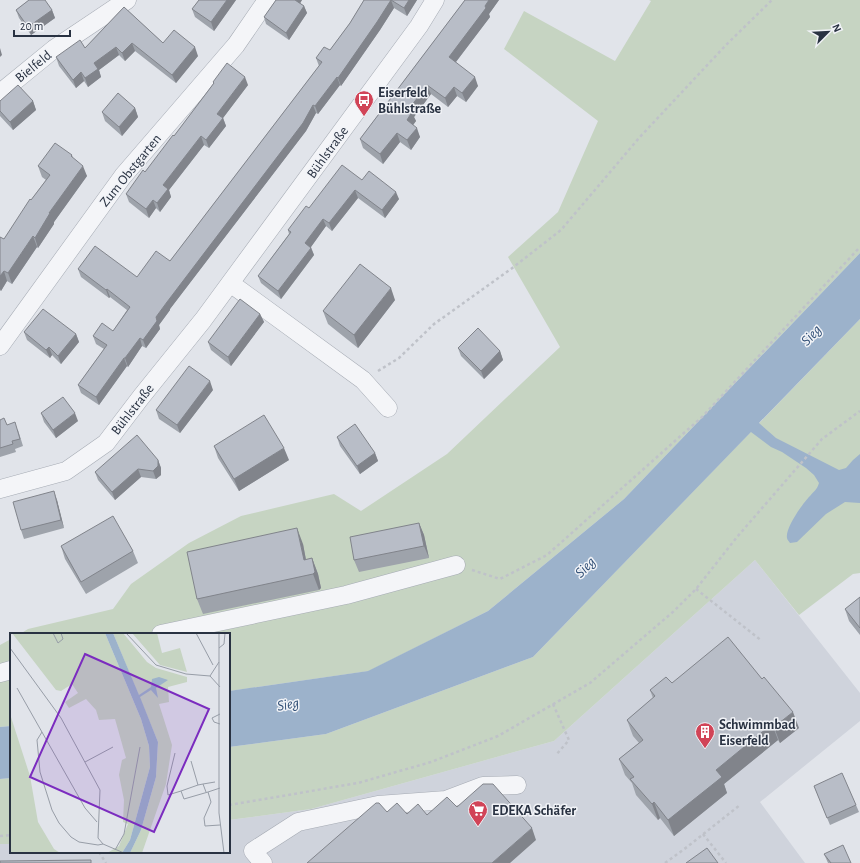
<svg xmlns="http://www.w3.org/2000/svg" width="860" height="863" font-family="'Alegreya Sans',sans-serif">
<rect width="100%" height="100%" fill="#e1e4ea"/>
<path fill="#cfd3dc" d="M755,560L860,693V721L760,802L805,863H0V844H11V852H229V820L311,809L554,741Z"/>
<path fill="#c6d4c2" d="M649,0H860V253L624,499L488,611L369,671L229,691V634H20L28,629L113,609L131,584L189,543L241,516L334,494L361,511L447,454L560,347L508,257L558,212L598,121L504,49L524,11L615,61L651,1Z
M860,319V573L853,574L799,615L755,560L554,741L311,809L229,820V747L326,734L533,657Z
M11,639V726L0,727V645Z
M11,778V844H0V779Z"/>
<path fill="#9cb2cb" d="M860,253V319L759,423L776,438L839,470L846,468L853,460L860,454V503L845,502L826,514L797,542L790,543C789,541 787,540 787,538C785,528 803,503 810,496C814,491 817,490 819,483L814,475L806,468L782,452L771,447L751,432L533,657L326,734L229,747V691L368,671L488,611L624,499Z
M11,726V778L0,779V727Z"/>
<g fill="none" stroke-linecap="round" stroke-linejoin="round">
<defs>
<path id="minor" d="M0,93L54,49L127,0
M230,283L363,380L388,408
M0,346L123,176L236,45L267,0
M0,489L66,471L106,443L141,397L203,320L419,26L435,0
M161,634L346,595L456,565
M0,673L11,670
M263,863L253,851L298,822L378,805L446,800L483,786L517,785"/>
</defs>
<use href="#minor" stroke="#a6abb4" stroke-width="19"/>
<path stroke="#bfc2c9" stroke-width="2.5" stroke-dasharray="3 3" stroke-linecap="butt" d="M378,371L399,358L434,324L511,269L561,230L639,138L726,45L772,0
M472,570L500,579L547,555L703,416L860,247
M696,589L762,641
M553,704L569,740L556,755
M229,805L358,783L431,762L498,736L590,683L674,611L696,589L737,537L822,439L860,411
M703,834L726,863
M0,836L11,835
M99,852L106,863
M665,863L687,847L740,805"/>
<use href="#minor" stroke="#f4f5f8" stroke-width="18"/>
</g>
<path fill="#9ea3ab" d="M29,0L52,10L55,18L31,35L19,18L16,10Z
M199,0H236L214,31L195,17L192,9Z
M276,0H302L300,3L304,6L307,13L289,40L266,24L264,17Z
M364,0H417L407,16L394,8L380,30L341,86L340,85L318,114L316,113L306,131L170,309V310L159,325L160,329L146,348L142,346L128,367L127,366L99,405L81,393L78,385L104,349L96,344L93,336L113,331L127,310L110,297L109,298L81,277L78,269L137,277L170,261L319,66L316,58L330,50L350,23Z
M465,0H499L489,14L490,17L456,62L478,86L466,102L457,96L448,107L431,94L414,117L416,121L413,125L420,137L411,150L400,142L383,164L363,148L360,139Z
M124,7L163,43L198,56L176,83L135,51L125,61L119,55L99,70L101,77L88,87L84,81L76,88L59,66L56,57L85,48Z
M213,82L248,85L223,118L226,126L209,148L204,145L169,190L171,197L160,212L156,208L149,218L129,202L126,194L145,172L174,136L213,84Z
M0,101H33L36,110L13,130L0,116Z
M135,108L138,117L122,136L105,121L102,112Z
M72,155L73,158L87,176L54,222V224L38,248L37,247L12,284L7,281L1,291L0,290V237L4,239L31,200L46,180L42,177L38,166Z
M362,180L399,199L385,218L358,198L332,231L326,226L311,247L314,255L281,299L261,283L258,276L289,234L288,230L309,208Z
M395,300L358,348L328,324L323,311Z
M260,314L264,322L231,366L211,350L208,342Z
M24,332L76,334L79,342L61,364L52,355L50,358L27,340Z
M458,348L500,351L503,360L484,379L461,356Z
M213,390L180,433L159,419L156,410Z
M41,413L78,421L56,438L44,422Z
M0,420L7,425L18,430L23,446L15,449L16,452L0,457Z
M337,437L375,453L378,461L360,474L340,446Z
M214,446L289,460L239,491L218,458Z
M158,460L161,468V475L156,479L141,477L115,500L98,480L95,472Z
M57,500L64,528L24,539L21,530Z
M419,523L424,535L429,558L359,572L354,560Z
M303,544L306,560L312,558L318,574L321,588L319,590L203,614L197,599Z
M61,546L133,551L138,563L86,594L65,559Z
M860,597V635L849,621L845,609Z
M672,683L799,728L780,743L778,740L724,784L727,793L674,836L660,818L658,820L636,795L632,783L625,775L619,759L639,743L633,736L627,720L653,698L650,690Z
M814,786L856,805L859,812L830,825Z
M824,854L851,863H828Z"/>
<path fill="#81848b" d="M227,0H236L214,31L211,22Z
M295,0H302L298,7Z
M391,0L394,8L380,30L341,86L338,78Z
M409,0H417L407,16L404,8Z
M489,0H499L489,14L490,17L452,67L449,57Z
M304,6L307,13L289,40L286,33Z
M52,10L55,18L31,35L28,27Z
M132,43L135,51L125,61L122,53Z
M116,47L119,55L99,70L101,77L88,87L85,78L94,63Z
M195,47L198,56L176,83L172,75Z
M0,48L2,55L0,57Z
M81,72L84,81L76,88L73,80Z
M245,77L248,85L223,118L226,126L209,148L206,140L217,114Z
M337,77L340,85L318,114L315,106Z
M475,77L478,86L466,102L462,93Z
M427,85L431,94L414,117L416,121L410,129L407,120L409,109Z
M454,87L457,96L448,107L445,98Z
M33,101L36,110L13,130L10,122Z
M313,105L316,113L306,131L170,309V310L159,325L160,329L146,348L143,340L156,317L167,302Z
M135,108L138,117L122,136L119,127Z
M417,128L420,137L411,150L407,140Z
M397,133L400,142L383,164L380,154Z
M201,136L204,145L169,190L171,197L160,212L157,203L163,185Z
M83,166L87,176L54,222V224L38,248L35,238L49,213Z
M355,190L358,198L332,231L329,223Z
M396,192L399,199L385,218L382,210Z
M153,200L156,208L149,218L146,209Z
M323,219L326,226L308,251L305,243Z
M33,236L37,247L12,284L8,273Z
M311,248L314,255L281,299L278,291Z
M4,271L7,281L1,291L0,289V276Z
M391,288L395,300L358,348L354,335Z
M107,289L110,297L109,298L106,290Z
M260,314L264,322L231,366L228,357Z
M76,334L79,342L61,364L58,356Z
M140,338L142,346L128,367L125,358Z
M49,347L52,355L50,358L46,350Z
M500,351L503,360L484,379L481,371Z
M124,358L127,366L99,405L96,397Z
M210,381L213,390L180,433L177,425Z
M75,413L78,421L56,438L53,430Z
M284,448L289,460L239,491L234,479Z
M375,453L378,461L360,474L357,466Z
M158,460L161,468V475L156,479L153,471Z
M138,469L141,477L115,500L112,492Z
M54,491L57,500L64,528L61,520Z
M419,523L424,535L429,558L424,546Z
M297,528L303,544L309,576L304,560Z
M312,558L318,574L321,588L319,590L313,574Z
M793,712L799,728L780,743L774,727Z
M772,724L778,740L724,784L727,793L674,836L668,820L716,770Z
M654,802L660,818L658,820L652,804Z
M532,828L536,840L510,863H492Z"/>
<path fill="#b8bdc7" stroke="#81848b" d="M29,0H45L52,10L28,27L16,10Z
M199,0H227L211,22L192,9Z
M276,0H295L304,6L286,33L264,17Z
M364,0H391L377,22L338,78L337,77L315,106L313,105L303,123L167,302L156,317L157,321L143,340L140,338L125,358H124L96,397L78,385L107,345L93,336L102,323L113,331L130,307L107,289L106,290L78,269L95,246L137,277L156,251L170,261L322,62L316,58L324,47L330,50L350,23Z
M391,0H409L404,8Z
M465,0H489L485,6L486,8L449,57L475,77L462,93L454,87L445,98L427,85L409,109L412,112L407,120L417,128L407,140L397,133L380,154L360,139Z
M124,7L163,43L174,30L195,47L172,75L132,43L122,53L116,47L94,63L98,69L85,78L81,72L73,80L56,57L80,40L85,48Z
M227,63L245,77L217,114L223,118L206,140L201,136L163,185L168,189L157,203L153,200L146,209L126,194L143,170L145,172L173,135L174,136L214,83L213,82Z
M18,85L33,101L10,122L0,111V101Z
M118,93L135,108L119,127L102,112Z
M55,143L72,155L71,156L83,166L49,213H50L35,238L33,236L8,273L4,271L0,276V237L4,239L30,199L31,200L50,175L38,166Z
M342,165L362,180L369,171L396,192L382,210L355,190L329,223L323,219L305,243L311,248L278,291L258,276L291,232L288,230L306,206L309,208Z
M360,264L391,288L354,335L323,311Z
M240,299L260,314L228,357L208,342Z
M43,309L76,334L58,356L49,347L46,350L24,332Z
M478,328L500,351L481,371L458,348Z
M189,366L210,381L177,425L156,410Z
M63,397L75,413L53,430L41,413Z
M264,415L284,448L234,479L214,446Z
M4,418L7,425L15,422L20,439L12,441L13,444L0,448V420Z
M355,424L375,453L357,466L337,437Z
M137,435L158,460V466L153,471L138,469L112,492L95,472Z
M54,491L61,520L21,530L13,502Z
M113,516L133,551L81,582L61,546Z
M419,523L424,546L354,560L350,537Z
M297,528L304,560L312,558L315,572L313,574L197,599L187,552Z
M860,597V628L845,609Z
M728,637L762,679L764,677L793,712L774,727L772,724L716,770L722,777L668,820L654,802L652,804L630,779L634,777L619,759L643,740L627,720L655,696L650,690L666,677L672,683Z
M842,773L856,805L827,818L814,786Z
M483,784H493L532,828L492,863H307L376,803H379L387,812L397,803L407,814L418,804L427,815L447,797L457,807Z
M843,845L851,863H831L824,854Z
M707,848L718,863H686Z
M91,860V863H0V861Z"/>
<defs>
<symbol id="bus-pin" viewBox="-11 -11 22 30"><path d="M0 17L-7.5 6A9.5 9.5 0 1 1 7.5 6Z" fill="#d14457" stroke="#f1f3f7"/><path d="M-5-6H5V4H4V6H2V4H-2V6H-4V4H-5ZM-3.5-4V0h7V-4ZM-3.5 1.2v1.5H-2V1.2ZM2 1.2v1.5H3.5V1.2Z" fill="#fff"/></symbol>
<symbol id="building-pin" viewBox="-11 -11 22 30"><path d="M0 17L-7.5 6A9.5 9.5 0 1 1 7.5 6Z" fill="#d14457" stroke="#f1f3f7"/><path d="M-4-6H4V6H1V3H-1V6H-4ZM-2.5-4.3h1.7v1.8h-1.7ZM.8-4.3h1.7v1.8H.8ZM-2.5-1h1.7V.8h-1.7ZM.8-1h1.7V.8H.8Z" fill="#fff"/></symbol>
<symbol id="supermarket-pin" viewBox="-11 -11 22 30"><path d="M0 17L-7.5 6A9.5 9.5 0 1 1 7.5 6Z" fill="#d14457" stroke="#f1f3f7"/><path d="M-6-5.5h2.5l.6 2H6L4.5 2H-2.5L-4.4-4H-6ZM-1.5 3.2a1.3 1.3 0 1 0 .1 0ZM3 3.2a1.3 1.3 0 1 0 .1 0Z" fill="#fff"/></symbol>
</defs>
<g fill-rule="evenodd">
<use href="#bus-pin" x="353" y="89" width="22" height="30"/>
<use href="#building-pin" x="694" y="721" width="22" height="30"/>
<use href="#supermarket-pin" x="467" y="799" width="22" height="30"/>
</g>
<g text-anchor="middle" stroke-width="3" stroke-linejoin="round" paint-order="stroke">
<g font-size="14" fill="#293242" stroke="#f1f3f7">
<text transform="translate(33 66) rotate(-39)" y="5">Bielfeld</text>
<text transform="translate(327 152) rotate(-54)" y="5">Bühlstraße</text>
<text transform="translate(130 170) rotate(-51)" y="5">Zum Obstgarten</text>
<text transform="translate(132 409) rotate(-52)" y="5">Bühlstraße</text>
</g>
<g font-size="14" font-weight="bold" fill="#293242" stroke="#f1f3f7" text-anchor="start">
<text x="378" y="97">Eiserfeld<tspan x="378" dy="16">Bühlstraße</tspan></text>
<text x="719" y="729">Schwimmbad<tspan x="719" dy="16">Eiserfeld</tspan></text>
<text x="492" y="815">EDEKA Schäfer</text>
</g>
<g font-size="15" font-style="italic" fill="#325077" stroke="#f1f3f7">
<text transform="translate(811 335) rotate(-47)" y="5">Sieg</text>
<text transform="translate(585 567) rotate(-45)" y="5">Sieg</text>
<text transform="translate(288 704) rotate(-10)" y="5">Sieg</text>
</g>
</g>
<g transform="translate(10 633)">
<rect width="220" height="220" fill="#e1e4ea"/>
<path d="M2,0H95L131,86L139,113L140,134L120,207L112,220H97L109,213L118,191L113,189L114,167L109,142L112,127L116,125L105,86L89,87L86,77L76,66L59,75L55,69L68,60L62,51L51,58L46,57ZM103,0H113L137,29L146,35L177,44V49L158,54L159,69L149,71L162,112L156,151L132,220H120L131,197L146,144L148,109ZM122,0H147L152,20L170,15L177,39L150,32ZM0,81L20,143L28,189L44,216L50,220H0Z" fill="#c6d4c2"/>
<path d="M95,0H103L129,62L141,54L142,46L149,44L158,47L146,55L148,65L141,57L130,64L148,109L146,144L131,197L120,220H112L120,207L140,134L139,113L131,86Z" fill="#9cb2cb"/>
<path fill="none" stroke="#979da7" stroke-width="1" d="M43,0L48,10L53,6L51,0M116,0L146,32L176,41L200,43M186,0L203,32M209,0V180L214,220M0,15L51,85L90,157L88,205L93,211L114,220M209,15L214,11L215,0M209,29L200,43L210,54M7,55L75,175L87,189M210,81L202,85L204,89L210,91M32,99L27,107L30,139L42,177L49,190L61,204L69,209L88,212L93,211M165,120L157,153L158,162L171,158M181,128L188,152L171,158L174,166L198,159M75,129L103,114M193,151L205,149M188,152L193,151L196,159M210,192L195,193L194,185L201,169L198,159L210,155M105,217L114,201L130,114"/>
<path fill="#7b2cbf" fill-opacity="0.15" stroke="#7b2cbf" stroke-width="2" d="M75,21L199,76L144,199L20,144Z"/>
<rect width="220" height="220" fill="none" stroke="#293242" stroke-width="2"/>
</g>
<g transform="translate(828 32) rotate(66)" stroke="#f1f3f7" stroke-width="3" paint-order="stroke">
<path d="M0-3L7 15L0 10L-7 15Z" fill="#293242"/>
<text y="-6" font-size="11" font-weight="bold" text-anchor="middle" fill="#293242">N</text>
</g>
<path d="M14 30v6h56v-6" fill="none" stroke="#293242" stroke-width="2"/>
<text x="20" y="30" font-size="12" fill="#293242" stroke="#f1f3f7" stroke-width="3" paint-order="stroke">20 m</text>
</svg>
